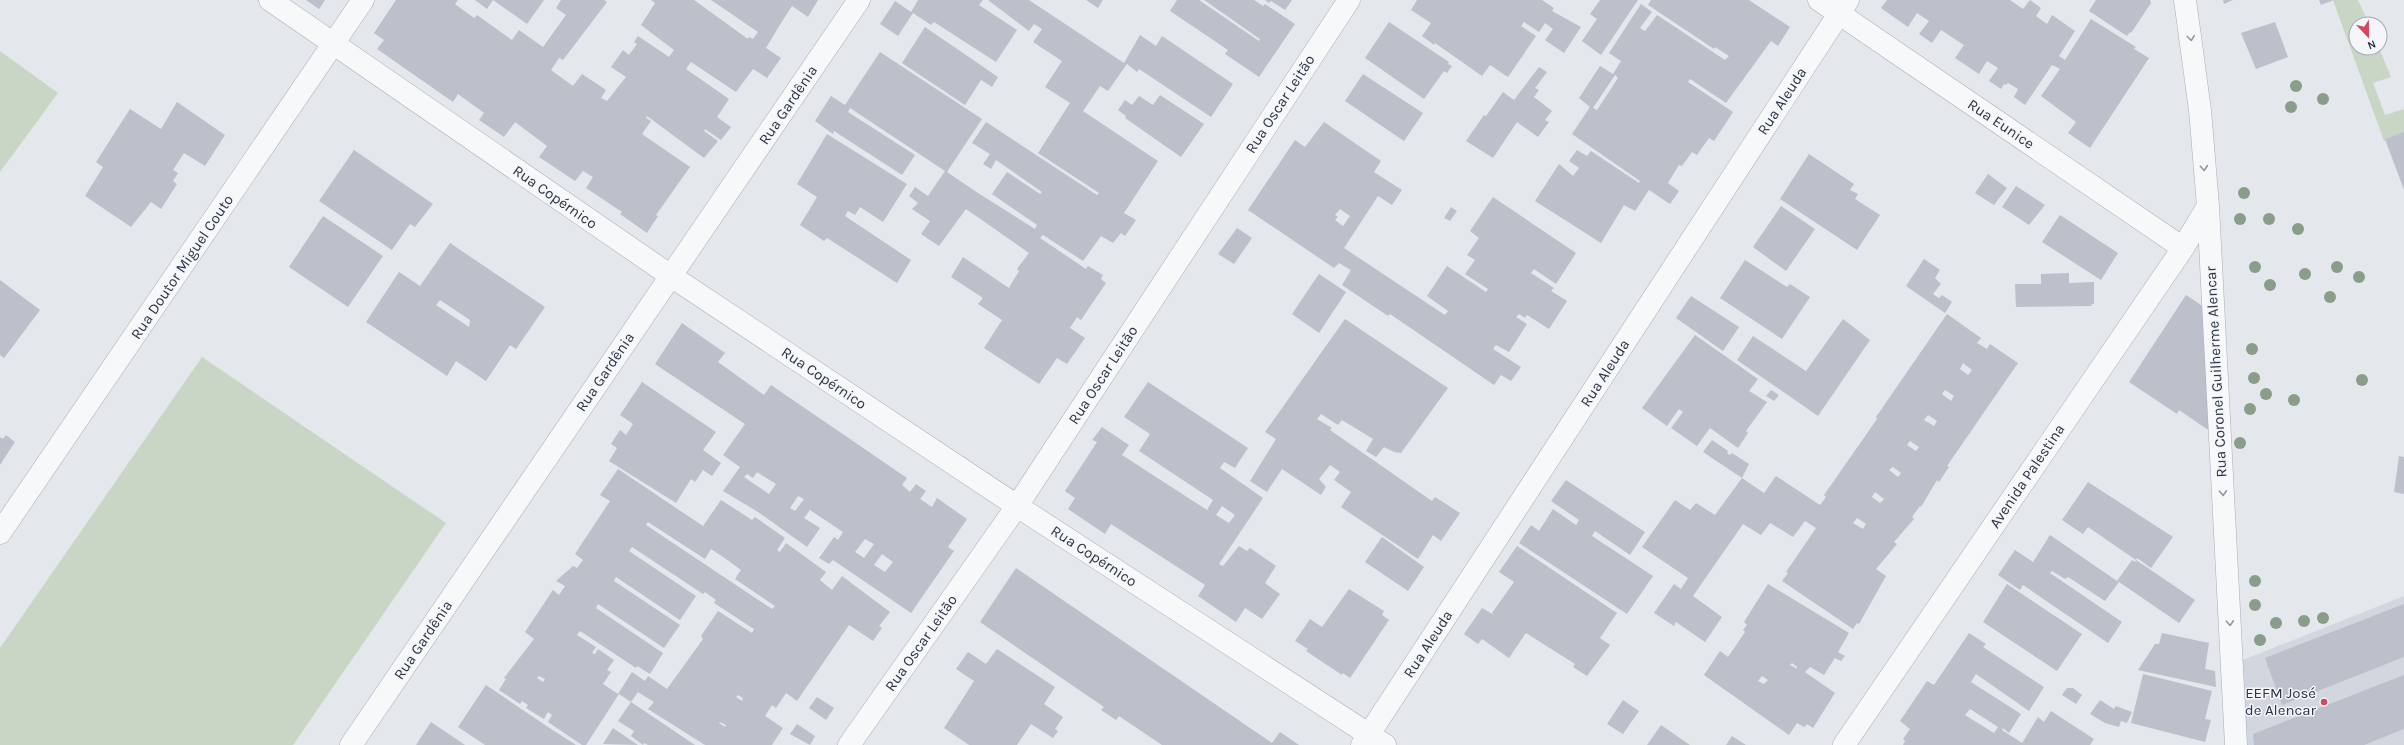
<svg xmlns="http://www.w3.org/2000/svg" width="2404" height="745" font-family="Karla,sans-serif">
<rect width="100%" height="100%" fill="#e4e7ec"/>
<path fill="#d2d6de" d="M2404,596V745H2247L2243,660Z"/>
<path fill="#c9d6c5" d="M2333,0H2358L2369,24H2356V48H2379L2391,77L2373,83L2385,115L2404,109V133L2384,141Z
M0,51L58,93L0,172Z
M202,357L446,523L293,745H0V648Z"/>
<path fill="#bbc0ca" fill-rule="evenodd" d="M306,0H325L319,9Z
M396,0H458L455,4L474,18L477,15L512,40L519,30L543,47L566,15L556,8L561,0H604L607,2L563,60L559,58L551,70L573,86L582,74L606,90L601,98L607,101L626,77L611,67L623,50L629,55L637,44L634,42L638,36L669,57L674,50L641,25L655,3L651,0H694L748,39L749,37L753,39L758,32L711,0H818L808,17L792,6L781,23L766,48L781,58L767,78L753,69L736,92L691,62L686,69L729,99L717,117L731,127L721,140L705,129L704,131L718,141L704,158L647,116L646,118L651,121L642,134L690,167L656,215L658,216L647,233L620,214L622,212L586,188L593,177L583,171L575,181L539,157L547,146L515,122L504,137L479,120L484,113L458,94L453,102L377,49L384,40L374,33Z
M475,0H493L487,9Z
M493,0H544L527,24Z
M918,0H983L979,5L1017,30L996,62L934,22L931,25L913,13L898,36L880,24L895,1L911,12Z
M988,0H1029L1124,63L1140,35L1156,46L1162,36L1233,84L1211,117L1139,69L1137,72L1127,64L1108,91L1100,86L1083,111L1158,161L1124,213L1136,220L1125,236L1121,233L1113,243L1101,236L1083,261L1043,235L1040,238L1086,269L1088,266L1103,275L1101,279L1106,283L1081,320L1077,317L1070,328L1085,338L1067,364L1057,358L1039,384L984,348L1002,320L978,304L983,298L951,277L963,257L1009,288L1019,271L1017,269L1029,253L966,209L939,246L921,234L930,221L912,209L918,203L909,196L915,187L928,196L945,171L850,108L848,112L915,155L902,175L834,131L833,134L815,121L831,96L845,105L880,52L982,119L947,172L978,193L1035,229L1037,225L992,194L1007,172L1040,194L1042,192L996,160L991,169L983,164L990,154L972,143L986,122L1097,195L1099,193L1038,153L1070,103L1045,87L1062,61L1033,42L1042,29L1034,24L1029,31Z
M1086,0H1103L1098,8Z
M1177,0H1199L1259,41L1260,39L1204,0H1254L1263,6L1265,4L1295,24L1259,77L1225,54L1228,50L1170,11Z
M1265,0H1292L1285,10L1271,1L1269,3Z
M1417,0H1542L1554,8L1552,11L1581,27L1564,53L1545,40L1553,29L1545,23L1539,32L1524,22L1521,26L1536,36L1508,77L1490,65L1482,76L1435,43L1434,45L1422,36L1431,23L1411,10Z
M1600,0H1638L1601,55L1582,41L1597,19L1590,14Z
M1651,0H1749L1790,27L1778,46L1771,41L1726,103L1690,79L1688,82L1733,112L1714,141L1709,138L1697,155L1692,152L1682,166L1679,165L1668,183L1679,191L1670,204L1649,190L1635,211L1624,205L1601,243L1535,201L1559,164L1573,176L1579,168L1569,161L1577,150L1587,156L1591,151L1639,183L1640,181L1572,134L1590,107L1579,98L1600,66L1613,74L1621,61L1609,53L1641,4L1652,12L1640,28L1645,31L1657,15L1725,60L1729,56L1715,47L1714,49L1648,5ZM1615,75L1618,78L1597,110L1593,108Z
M1887,0H2010L2023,9L2030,0L2041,8L2036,16L2047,24L2052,15L2075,31L2059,56L2065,60L2091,19L2136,47L2134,49L2149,58L2090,148L2068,133L2076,122L2041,96L2060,69L2052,65L2025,105L2014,97L2018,89L2008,83L2006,85L2004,84L2001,89L1989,81L1998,68L1987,61L1979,74L1955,58L1964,45L1941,30L1932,43L1919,34L1929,21L1917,13L1908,27L1881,8Z
M2096,0H2150L2151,3L2131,33L2130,32L2127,36L2089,11Z
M2223,0H2233L2224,4Z
M2319,0H2334L2321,5Z
M1389,22L1449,62L1448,64L1452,66L1447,73L1444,71L1424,99L1365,58Z
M2275,22L2288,57L2256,69L2241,33Z
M925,27L998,77L992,87L981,80L965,105L902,63Z
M1539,67L1547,72L1535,88L1539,90L1534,97L1552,111L1545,120L1549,122L1538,137L1517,122L1493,158L1466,141L1484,115L1486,116L1503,92L1514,100Z
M1363,74L1423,113L1404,141L1345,101Z
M1160,95L1204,124L1181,157L1125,118L1126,116L1118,110L1125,100L1132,105L1139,96L1153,105Z
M177,102L225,135L205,166L184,153L173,170L178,173L173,181L177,184L161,209L151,202L131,227L85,196L103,167L96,162L130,109L161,129Z
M1324,122L1381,161L1374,172L1402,190L1392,205L1378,196L1344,248L1445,315L1448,311L1427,296L1447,266L1486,292L1488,289L1465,274L1475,260L1467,255L1479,238L1470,231L1493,197L1576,253L1556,284L1534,269L1531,273L1554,288L1551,291L1567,301L1549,329L1527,315L1525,318L1519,314L1516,317L1527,324L1509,352L1496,345L1493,349L1521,367L1511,381L1501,375L1494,385L1390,314L1388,316L1342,285L1351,270L1339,263L1334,268L1248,210L1295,140L1305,147ZM1340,209L1350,216L1343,226L1335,220L1338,217L1335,215Z
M2404,132V190L2385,139Z
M827,134L907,184L883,222L860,207L855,215L848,211L845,216L911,260L897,283L827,238L824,241L800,225L817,197L797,184Z
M354,150L433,204L415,227L410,224L392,250L319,201Z
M1809,154L1854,184L1850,190L1858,194L1855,199L1880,215L1857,250L1780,199Z
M1988,174L2007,188L1994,205L1975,193Z
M2016,186L2045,205L2029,225L2002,207Z
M1781,206L1815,229L1786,271L1753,247Z
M1451,207L1457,211L1450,221L1444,218Z
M2060,215L2118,253L2101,280L2042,242Z
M323,216L383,256L348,307L289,267Z
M1237,228L1252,238L1234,264L1218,254Z
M450,243L545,307L516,349L510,345L486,381L456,361L447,376L366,322L399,272L420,286ZM440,300L470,320L469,327L436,305Z
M1924,259L1940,270L1935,278L1941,284L1933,294L1939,298L1942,295L1952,302L1945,313L1906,286Z
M1745,260L1787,287L1790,284L1810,297L1782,339L1720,298Z
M2069,273V283L2094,282V304H2091L2092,306L2016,307L2015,284H2041V274Z
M1319,274L1346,292L1319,333L1292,314Z
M0,280L40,310L4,358L0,355Z
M2186,295L2207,309L2211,432L2179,410L2177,414L2129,382Z
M1691,296L1739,327L1723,351L1676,318Z
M1947,314L1981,338L1977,343L1987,349L1990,344L2018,363L1947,466L1949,467L1939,482L1937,480L1921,507L1920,506L1912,517L1914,519L1894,542L1897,544L1876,569L1886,576L1859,624L1857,623L1853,629L1782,581L1788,573L1786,572L1816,528L1805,521L1793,537L1770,523L1761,535L1743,524L1693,596L1722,617L1705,642L1676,622L1674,626L1654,613L1674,584L1681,589L1688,578L1642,547L1675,500L1690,510L1696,503L1715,515L1742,478L1764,493L1776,476L1820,505L1826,497L1824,495L1877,419L1876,417ZM1963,363L1972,370L1968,375L1960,369ZM1945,390L1954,396L1951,401L1942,394ZM1928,415L1937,421L1934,426L1924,420ZM1910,441L1919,447L1916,451L1907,445ZM1893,467L1901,473L1898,477L1889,470ZM1875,492L1884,499L1880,503L1872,497ZM1857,518L1866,524L1863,529L1853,523Z
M1345,319L1448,388L1401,453L1394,452L1384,447L1376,457L1366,451L1373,439L1342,420L1338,425L1321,414L1317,419L1332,428L1330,430L1432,501L1435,497L1460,513L1441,541L1433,535L1418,559L1341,507L1351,492L1334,480L1340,472L1330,465L1319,479L1326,487L1321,495L1282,469L1267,492L1250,481L1276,439L1265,432Z
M1843,319L1870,340L1818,416L1737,360L1753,336L1806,371Z
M682,323L725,353L718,362L764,395L771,385L907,478L902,485L910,492L916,484L926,491L920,499L932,507L937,498L967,519L948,547L954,551L911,613L833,560L829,564L819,558L834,537L838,540L843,532L810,510L804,518L820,528L807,547L758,512L723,491L740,467L723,455L745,424L655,364ZM757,472L776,484L769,494L744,477L747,474L753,478ZM798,496L804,499L795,511L790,508ZM865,539L874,544L864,558L855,552ZM882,554L893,562L885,572L874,565Z
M1695,335L1758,379L1749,391L1767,402L1746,431L1748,433L1738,448L1710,428L1697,446L1671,428L1683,412L1679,409L1667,426L1642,408Z
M642,382L716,432L703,450L721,463L712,476L703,470L695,482L691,479L676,503L609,461L617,448L611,444L620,430L626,435L633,424L620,415Z
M1148,382L1248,448L1235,468L1224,462L1220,468L1263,498L1219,564L1223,566L1239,546L1247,551L1250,548L1276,566L1265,583L1280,594L1262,619L1245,608L1236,622L1198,596L1205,585L1111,524L1105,534L1068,509L1075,498L1065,491L1097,442L1092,440L1102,427L1129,445L1122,455L1207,510L1213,500L1139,451L1150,434L1124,417ZM1222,506L1235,515L1229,523L1216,515Z
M1771,390L1779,395L1774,401L1766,396Z
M6,435L15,442L0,465V437L3,439Z
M1712,440L1728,451L1727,453L1730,455L1732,453L1749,464L1742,478L1703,452Z
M2399,456L2404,457V494L2394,492Z
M618,469L703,526L721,500L752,520L755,517L785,538L777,550L780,552L786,543L826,572L820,580L832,590L842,576L890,612L879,626L882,628L873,641L849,625L797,701L786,693L776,708L772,705L765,716L783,728L772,745H705L648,709L654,702L638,692L631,702L619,694L586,745H582L548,722L552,715L548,712L544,719L526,708L528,705L522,701L520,704L499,690L506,679L504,678L534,639L525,632L553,590L559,595L565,586L556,581L573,566L577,568L583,560L575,554L610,501L600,495ZM648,522L705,559L711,549L726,559L741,570L735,579L775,606L772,609L646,525ZM632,547L703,594L705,592L716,600L714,603L754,629L752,633L718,611L701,636L703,639L667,689L648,676L645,681L632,672L618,694L603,684L611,672L607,670L614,660L598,649L595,654L592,653L596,647L577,635L580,631L636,668L637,666L650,674L663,653L596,608L598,604L664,648L680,625L614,581L616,577L680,620L696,596L629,551ZM539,676L545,679L543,682L537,678ZM738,695L743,698L742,701L736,697ZM720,722L726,725L725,727L719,723Z
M1566,480L1645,532L1630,555L1595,531L1592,536L1653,576L1627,614L1519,543L1531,525L1539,531L1553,509L1576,525L1579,520L1551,501Z
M2088,482L2173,537L2151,568L2137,558L2136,560L2195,600L2179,623L2119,582L2105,601L2068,577L2065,579L2052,571L2050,573L2122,622L2108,643L2023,585L2020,590L1998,575L2015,550L2033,562L2050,535L2117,581L2132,560L2135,562L2136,560L2088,527L2083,534L2062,520Z
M1382,537L1424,567L1408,591L1365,562Z
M1517,546L1617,613L1600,638L1610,645L1587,676L1573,667L1575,664L1526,633L1509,658L1482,639L1478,644L1464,634L1482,608L1494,615L1492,613L1514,582L1499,572Z
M1016,568L1272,743L1280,732L1299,745H1162L1119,716L1116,720L1101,710L1104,707L980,622Z
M1768,584L1849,633L1838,652L1845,656L1841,661L1835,658L1824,675L1810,667L1805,672L1835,693L1813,728L1807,724L1804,727L1797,723L1789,735L1704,675L1720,651L1728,657L1745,632L1743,630L1747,625L1744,622ZM1792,663L1797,667V669L1790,665ZM1762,676L1768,680L1764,684L1758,681Z
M2007,584L2082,634L2057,671L1983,622Z
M1349,589L1384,611L1382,615L1389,620L1350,678L1343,673L1342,675L1306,651L1308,649L1295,641L1310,619L1322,627Z
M2404,604V657L2282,705L2265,658Z
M1969,633L1986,644L1983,647L2044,687L2029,711L1976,674L1971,682L2021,714L2009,733L2003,728L2002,730L2022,743L2038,717L2044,722L2051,711L2094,739L2090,745H1903L1905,741L1903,739L1910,729L1900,721L1927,681L1934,685ZM1970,709L1998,727L1994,733L1965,715Z
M2162,633L2209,643L2205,669L2215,671L2216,687L2138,670L2155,644H2159Z
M997,649L1055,687L1044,704L1063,717L1055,729L1058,731L1053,738L1031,724L1017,745H969L944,728L974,681L956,669L968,652L986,664Z
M2143,674L2212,691L2205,719L2211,720L2205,742L2131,723Z
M2404,675V729L2364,745H2254L2253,734Z
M486,685L548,727L576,745H485L458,727Z
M2067,688H2073L2082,695L2076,704L2062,695Z
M817,697L834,708L826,720L809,708Z
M1623,700L1639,711L1623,734L1607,724Z
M2100,700L2114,709L2116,706L2132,712L2127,723L2121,721L2119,727L2105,723L2090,714Z
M631,702L695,745H648L644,743L643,745L631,736L634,731L618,721Z
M431,722L465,745H416Z
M797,724L815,736L810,745L790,734Z
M1661,725L1690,745H1647Z
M613,728L638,745L603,744Z
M1732,736L1746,745H1726Z"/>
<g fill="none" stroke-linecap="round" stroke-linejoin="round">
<defs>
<path id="street" d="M270,0L671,276L1017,506L1385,745
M1819,0L2183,248
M2185,0L2200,110L2208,206L2236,745
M0,533L363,0
M351,745L859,0
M849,745L1017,506L1349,0
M1362,745L1848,0
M1844,745L2183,248L2208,206"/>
</defs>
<use href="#street" stroke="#a9aeb7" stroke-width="23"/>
<use href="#street" stroke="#f7f8fa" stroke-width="22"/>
</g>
<g fill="#899d89">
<circle cx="2296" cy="86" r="6"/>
<circle cx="2323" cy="99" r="6"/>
<circle cx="2291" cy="107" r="6"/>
<circle cx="2244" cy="193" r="6"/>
<circle cx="2240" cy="219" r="6"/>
<circle cx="2269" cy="219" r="6"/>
<circle cx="2298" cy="229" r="6"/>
<circle cx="2255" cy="267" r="6"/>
<circle cx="2337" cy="267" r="6"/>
<circle cx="2305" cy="274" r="6"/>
<circle cx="2359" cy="277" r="6"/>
<circle cx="2270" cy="285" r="6"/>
<circle cx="2330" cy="297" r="6"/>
<circle cx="2252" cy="349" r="6"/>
<circle cx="2254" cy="378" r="6"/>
<circle cx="2362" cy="380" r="6"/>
<circle cx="2266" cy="394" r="6"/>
<circle cx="2294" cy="400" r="6"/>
<circle cx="2250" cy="409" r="6"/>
<circle cx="2240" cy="443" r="6"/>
<circle cx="2255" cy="581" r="6"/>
<circle cx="2255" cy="605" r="6"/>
<circle cx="2323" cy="618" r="6"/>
<circle cx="2304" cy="621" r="6"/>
<circle cx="2276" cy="623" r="6"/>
<circle cx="2260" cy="640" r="6"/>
</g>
<defs><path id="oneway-chevron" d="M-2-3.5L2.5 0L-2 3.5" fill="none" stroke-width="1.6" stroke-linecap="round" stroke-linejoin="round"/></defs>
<g stroke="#9196a0">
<use href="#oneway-chevron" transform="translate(2191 38) rotate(83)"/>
<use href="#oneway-chevron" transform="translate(2204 168) rotate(85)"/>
<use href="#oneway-chevron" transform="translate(2223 493) rotate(87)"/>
<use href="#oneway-chevron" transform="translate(2230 623) rotate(87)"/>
</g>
<circle fill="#d1495b" stroke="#f4f6f9" stroke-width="1.5" cx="2324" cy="702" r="4"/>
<g text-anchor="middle" stroke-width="3" stroke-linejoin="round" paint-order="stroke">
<g font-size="15" fill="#2b3445" stroke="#f4f6f9">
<text transform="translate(1782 101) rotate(-57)" y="5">Rua Aleuda</text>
<text transform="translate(1280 104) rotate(-57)" y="5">Rua Oscar Leitão</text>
<text transform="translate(788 105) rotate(-56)" y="5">Rua Gardênia</text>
<text transform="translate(2001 124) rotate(34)" y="5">Rua Eunice</text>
<text transform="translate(555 197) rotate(35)" y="5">Rua Copérnico</text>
<text transform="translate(182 267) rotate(-56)" y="5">Rua Doutor Miguel Couto</text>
<text transform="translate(605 372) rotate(-56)" y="5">Rua Gardênia</text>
<text transform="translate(2216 372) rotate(-93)" y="5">Rua Coronel Guilherme Alencar</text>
<text transform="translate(1605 373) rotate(-57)" y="5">Rua Aleuda</text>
<text transform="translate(1103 375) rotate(-57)" y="5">Rua Oscar Leitão</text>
<text transform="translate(824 378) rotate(34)" y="5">Rua Copérnico</text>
<text transform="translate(2027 476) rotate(-56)" y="5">Avenida Palestina</text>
<text transform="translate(1094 556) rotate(33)" y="5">Rua Copérnico</text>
<text transform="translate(423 640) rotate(-56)" y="5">Rua Gardênia</text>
<text transform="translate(921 643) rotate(-55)" y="5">Rua Oscar Leitão</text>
<text transform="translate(1428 644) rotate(-57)" y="5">Rua Aleuda</text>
</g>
<g font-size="15" fill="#2b3445" stroke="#f4f6f9" text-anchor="end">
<text x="2316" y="698">EEFM José<tspan x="2316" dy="17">de Alencar</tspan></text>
</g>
</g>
<g transform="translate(2368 36) rotate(158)"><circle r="19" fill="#f4f6f9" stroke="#a4a8b1"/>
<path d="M0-3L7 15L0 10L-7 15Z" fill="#d1495b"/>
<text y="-6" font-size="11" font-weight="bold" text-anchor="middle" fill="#2b3445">N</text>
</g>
</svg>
